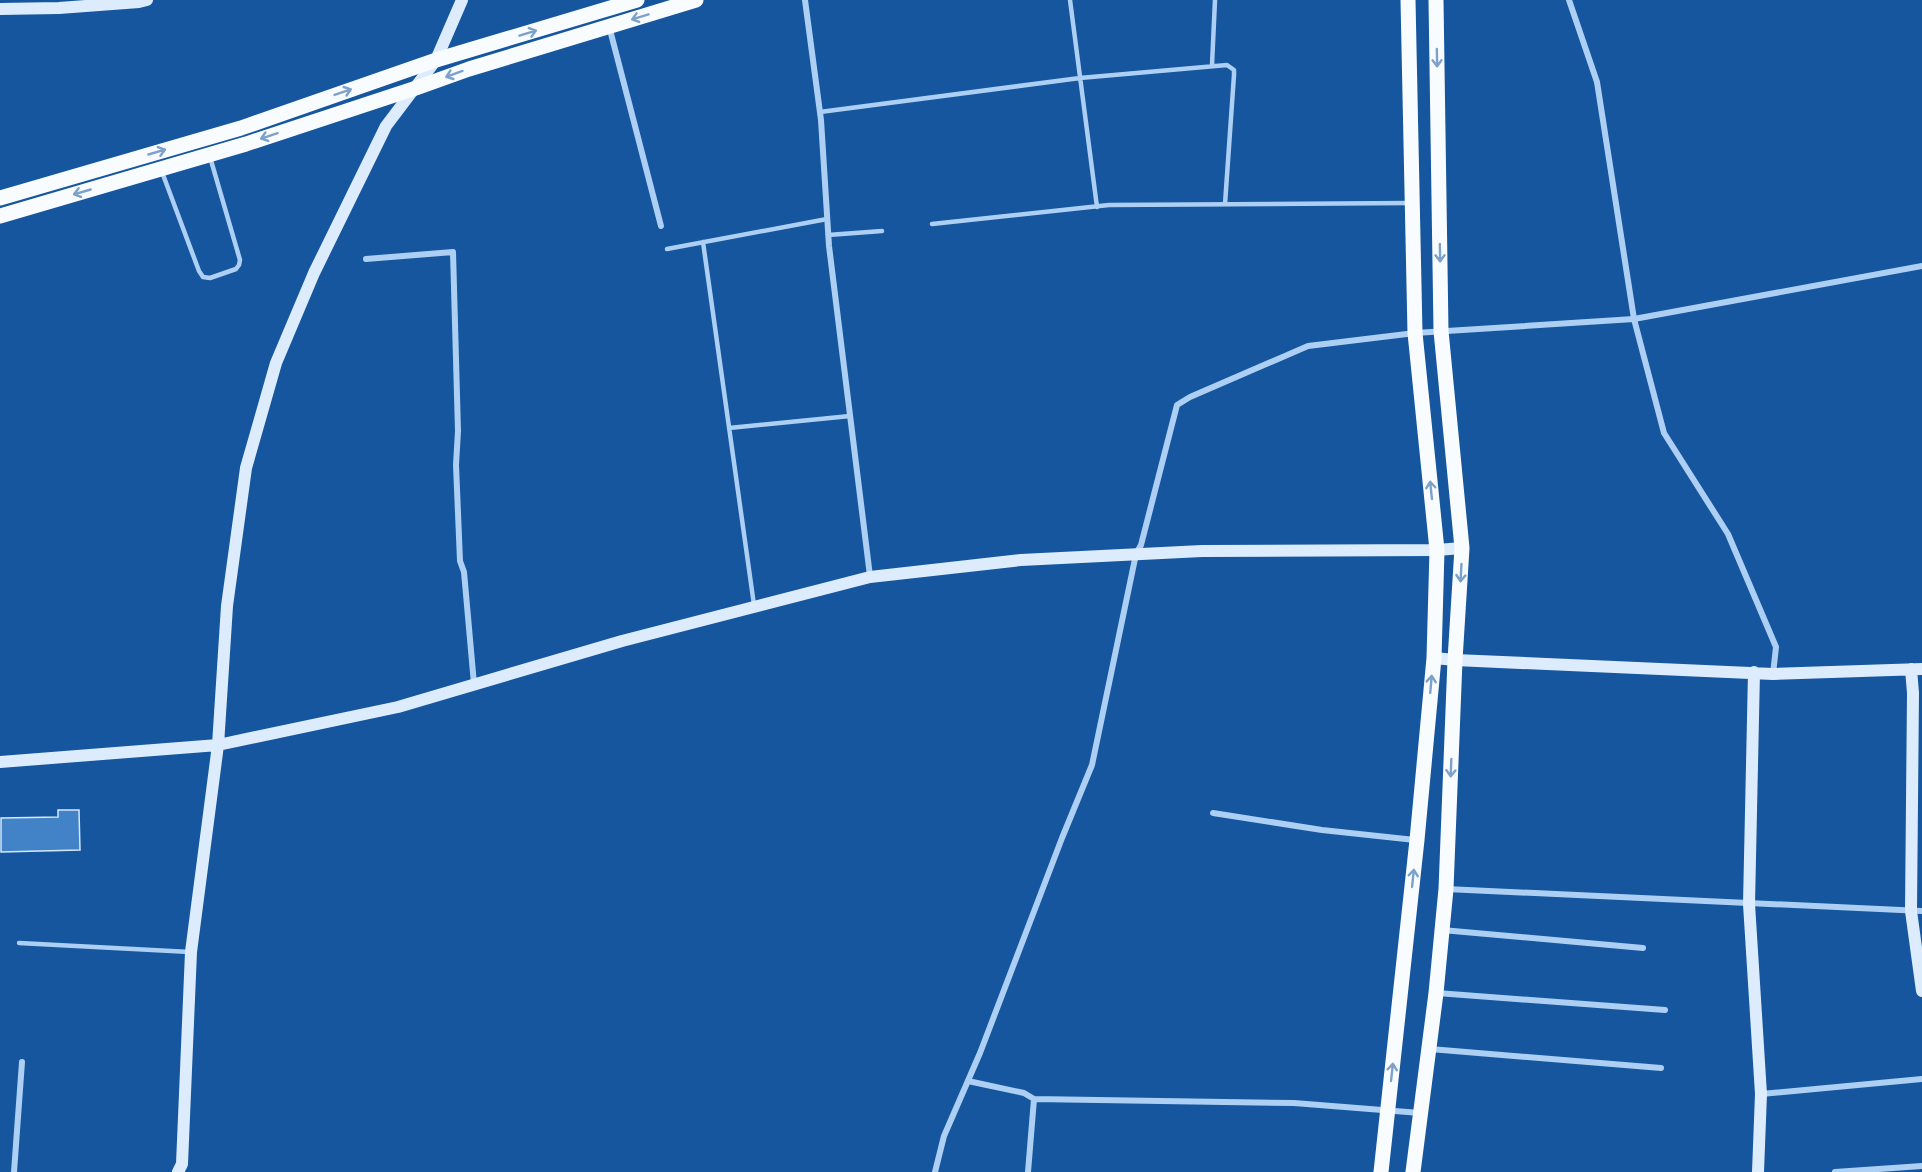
<svg xmlns="http://www.w3.org/2000/svg" width="1922" height="1172" font-family="Ubuntu,sans-serif">
<rect width="100%" height="100%" fill="#15569f"/>
<path fill="#4282c6" stroke="#d5e9fd" stroke-width="1.5" d="M58,810H79L80,850L1,852V818L58,817Z"/>
<g fill="none" stroke-linecap="round" stroke-linejoin="round">
<path stroke="#adcff4" stroke-width="4.5" d="M1070,0L1097,207
M1212,65L1215,0
M820,112L1080,78L1227,65L1234,70V75L1225,204
M162,172L199,271L203,277L210,278L236,269L239,265L240,260L210,157
M932,224L1109,205L1409,203
M828,235L882,231
M703,242L754,605
M667,249L827,219
M729,428L850,416
M19,943L190,952"/>
<path stroke="#adcff4" stroke-width="6" d="M805,0L821,120L829,246L870,576
M1569,0L1597,82L1634,319L1664,433L1728,534L1776,647L1773,674
M609,26L661,226
M366,259L453,252L458,431L456,465L460,561L464,572L474,684
M1213,813L1322,830L1415,840
M1446,889L1922,911
M1442,930L1643,948
M1437,993L1665,1010
M1430,1049L1661,1068
M968,1081L1024,1093L1034,1099L1294,1103L1420,1113
M1761,1094L1922,1079
M14,1172L22,1062
M935,1172L944,1136L980,1053L1062,838L1092,765L1136,554L1141,545L1177,405L1190,397L1308,346L1415,333L1634,319L1922,266
M1028,1172L1034,1099
M1835,1172L1922,1166"/>
<path stroke="#dcecfd" stroke-width="12" d="M0,9L59,8L139,2L147,0
M1434,658L1455,660L1773,674L1922,669
M1911,669L1913,693L1911,911L1922,991
M1754,672L1749,904L1761,1094L1758,1172
M0,762L218,745L398,707L622,641L870,577L1021,560L1202,551L1437,550L1462,548
M178,1172L182,1164L191,952L218,745L227,606L246,468L276,363L314,273L386,126L436,60L462,0"/>
<path stroke="#f9fcff" stroke-width="15" d="M0,198L241,128L436,60L637,0
M0,216L246,144L416,88L469,69L696,0
M1381,1172L1417,840L1434,658L1437,550L1415,333L1408,0
M1413,1172L1436,993L1446,889L1455,660L1462,548L1441,331L1436,0"/>
</g>
<defs><path id="oneway-shaft" d="M-6 0H5M1.5-3L5.5 0L1.5 3" fill="none" stroke-width="1.6" stroke-linecap="round" stroke-linejoin="round" transform="scale(1.5)"/></defs>
<g stroke="#7ca1ca">
<use href="#oneway-shaft" transform="translate(640 17) rotate(163)"/>
<use href="#oneway-shaft" transform="translate(528 33) rotate(-17)"/>
<use href="#oneway-shaft" transform="translate(1437 58) rotate(89)"/>
<use href="#oneway-shaft" transform="translate(454 74) rotate(160)"/>
<use href="#oneway-shaft" transform="translate(343 92) rotate(-19)"/>
<use href="#oneway-shaft" transform="translate(269 136) rotate(162)"/>
<use href="#oneway-shaft" transform="translate(157 152) rotate(-16)"/>
<use href="#oneway-shaft" transform="translate(82 192) rotate(164)"/>
<use href="#oneway-shaft" transform="translate(1440 253) rotate(89)"/>
<use href="#oneway-shaft" transform="translate(1431 490) rotate(-96)"/>
<use href="#oneway-shaft" transform="translate(1461 573) rotate(93)"/>
<use href="#oneway-shaft" transform="translate(1431 684) rotate(-85)"/>
<use href="#oneway-shaft" transform="translate(1451 768) rotate(92)"/>
<use href="#oneway-shaft" transform="translate(1413 878) rotate(-84)"/>
<use href="#oneway-shaft" transform="translate(1392 1072) rotate(-84)"/>
</g>
</svg>
